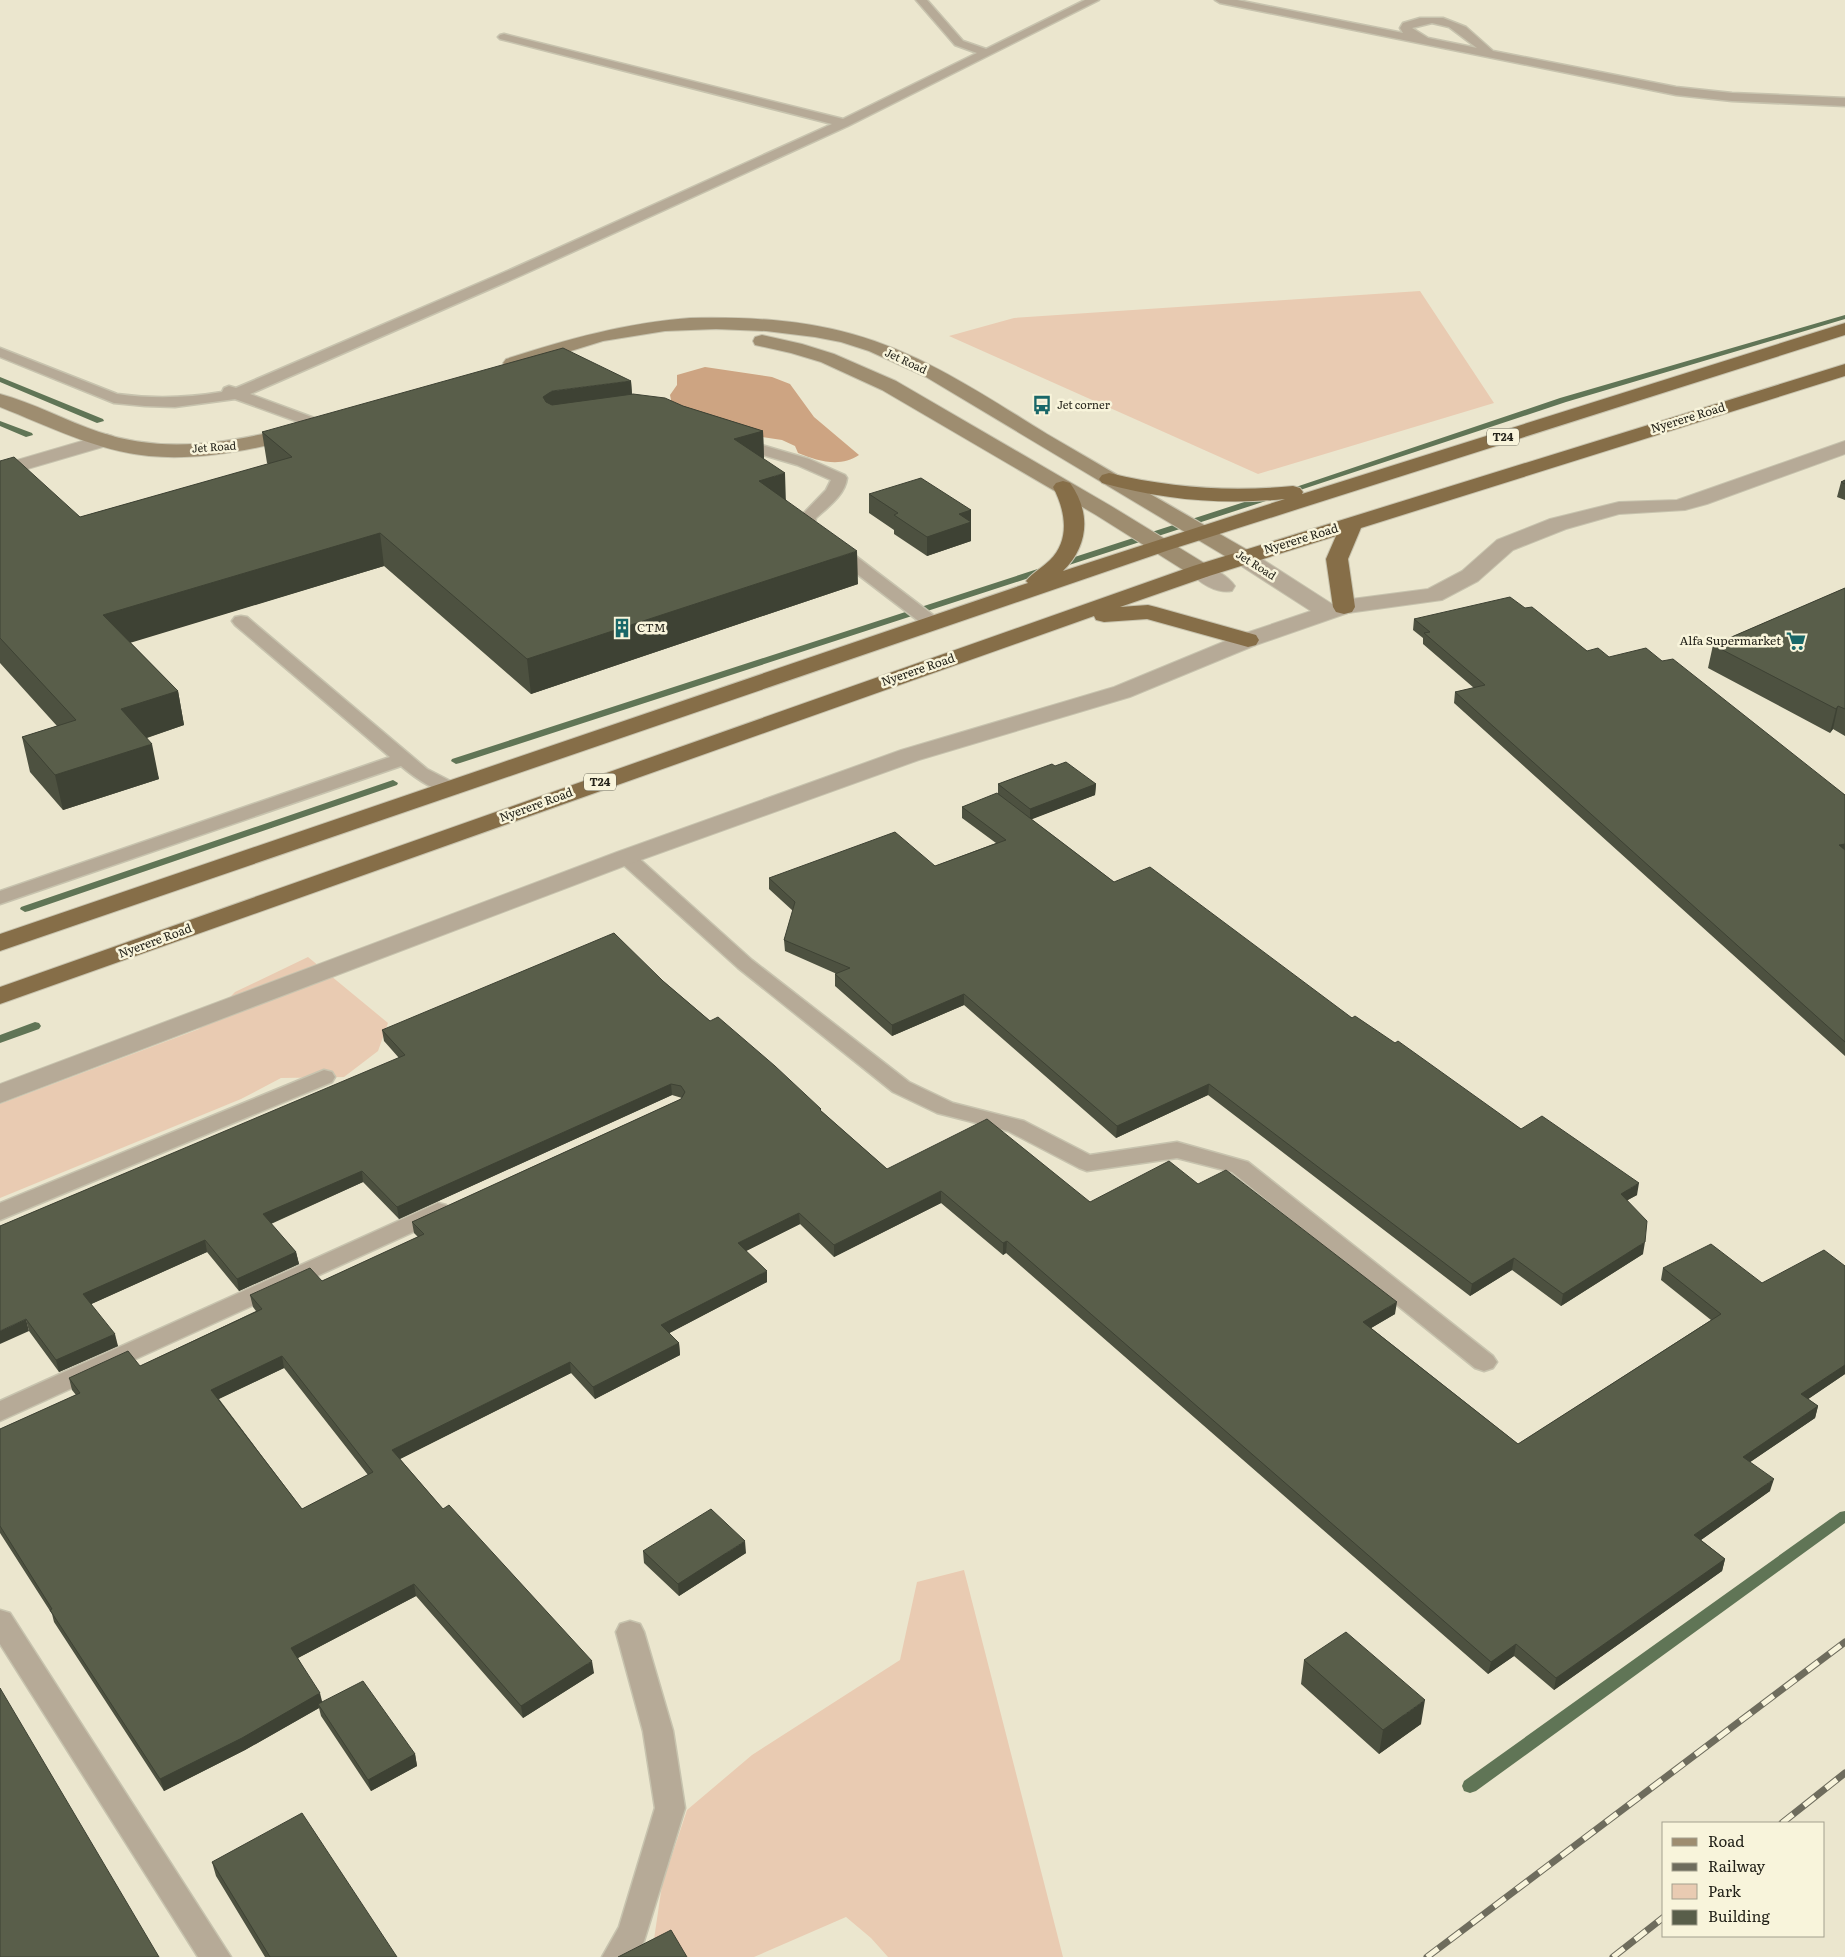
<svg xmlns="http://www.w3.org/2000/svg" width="1845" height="1957" font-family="Literata,serif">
<rect width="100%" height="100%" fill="#ebe6ce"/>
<path fill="#e9cbb2" d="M1420,291L1494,403L1258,474L949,336L1014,318Z
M308,957L388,1023L378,1051L344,1077L281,1078L241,1099L0,1198V1104L199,1029L235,992Z
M964,1570L1063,1957H888L871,1938L846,1917L754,1957H666L653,1946L662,1885L687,1810L752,1755L900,1660L917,1582Z"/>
<path fill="#cda482" d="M705,367L772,377L790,384L814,417L859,455C840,468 818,461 798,453L795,446L782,440L756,436L674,414L670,395L677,385V375Z"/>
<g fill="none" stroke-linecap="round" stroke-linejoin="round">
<path fill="#607556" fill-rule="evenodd" d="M1845,315V319L1566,402L1288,494H1282L1281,492L1560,398Z
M0,377L103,419L104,421L97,423L0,382Z
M0,421L32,433L33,435L26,437L0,426Z
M1269,494L1272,495V499L460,763L456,764L451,761L452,759Z
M393,780L398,783L397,785L29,911L25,912L20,909L21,907Z
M35,1022L39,1023L41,1026L39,1029L0,1043V1035Z
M1845,1511V1523L1476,1791L1470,1793L1464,1791L1462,1786L1464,1781L1840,1512Z"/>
<defs>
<path id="service" d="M916,0H927L963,41L986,49L1085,0H1099L848,126L522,275L250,394L325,422L328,425L325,428H315L235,399L175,407L145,406L114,403L0,357V348L117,394C153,399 187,398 222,392L224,388L229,386L236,388L512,269L832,124L500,39L498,37L500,35L504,34L843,119L977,53L955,45Z
M1215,0H1237L1403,33L1400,28L1403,23L1420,18H1443L1466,27L1493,51L1676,87L1732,93L1845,98V106L1732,101L1676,95L1220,3ZM1432,23L1449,27L1477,48L1428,38L1412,28Z
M735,437L809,459L845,475L847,478C845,495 828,507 816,518L815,522L819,528L937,618L940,622L937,626L931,627L925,626L806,535L799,522L800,517L826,490L831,480L797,465L729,445L727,442L729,439Z
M241,616L247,617L427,769L458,785L461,789L458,793C441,797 414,777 401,766L0,904V891L390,757L235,625L232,621L235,617Z
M626,851L633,853L752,960L909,1082L953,1103L1024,1121L1090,1155L1177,1142L1248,1162L1493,1356L1497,1362L1493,1368L1484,1371L1475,1368L1232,1172L1177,1158L1087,1171L1079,1168L1008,1131L937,1113L893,1092L738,968L619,861L616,857L619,853Z
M324,1070L332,1072L335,1077L332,1082L0,1220V1203Z
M438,1203L446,1205L450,1211L446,1217L0,1421V1401Z
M0,1610L10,1613L231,1957H198L0,1644Z
M630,1621L640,1624L644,1632L673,1731L685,1808L644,1941L635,1957H602L619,1927L655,1808L643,1731L616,1632L620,1624Z"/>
<path id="minor" d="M106,434L113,436L116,440L113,444L0,477V465Z
M1845,441V454L1707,504L1685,510L1619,514L1566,529L1513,550L1478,581L1442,600L1348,613L1256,645L1130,697L919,760L635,862L0,1103V1084L617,852L901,750L1114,687L1240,635L1311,611L1235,562L1232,557L1235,552L1243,550L1251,552L1332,604L1344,600L1428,589L1462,571L1497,540L1550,519L1619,502L1677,500Z
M1201,564C1213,567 1228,576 1235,586L1232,591C1217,594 1198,583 1190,571L1193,566Z"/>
<path id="secondary" d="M690,318C744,317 800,319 852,334C924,354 985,396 1047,434C1115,474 1183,513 1251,552L1254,557L1251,562L1243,564L1235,562L926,377L869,351L841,342L815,337L766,331L716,329L665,331L603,341L513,369L506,367L503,363L506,359C567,339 626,323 690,318Z
M762,335L802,344L834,354L896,381L1111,506L1209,566L1212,571L1209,576L1201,578L1193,576L1096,515L882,390L821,362L791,353L755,345L753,341L755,337Z
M0,394C34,403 66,421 99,432C166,455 234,442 301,425L308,427L311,431L308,435C257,449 202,461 149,456C97,451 48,426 0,407Z"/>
<path id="trunk" d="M1845,323V335L1169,550L0,951V934L1028,583L1026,581C1032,573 1042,568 1050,560C1071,539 1065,510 1053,487L1056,483L1063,481L1070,483C1091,512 1089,546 1063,571L1285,499C1222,505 1163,500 1102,483L1099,479L1102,475L1109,473C1171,488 1230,492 1293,486L1300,488L1303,492L1302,494Z
M1845,364V376L1361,528L1348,559L1355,607L1352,612L1344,614L1336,612L1333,607L1326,559L1336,536L1209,576L1120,607L1148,605L1156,607L1256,635L1259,640L1256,645L1248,647L1147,619L1104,622L1096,620L1094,616L0,1004V987L1193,566Z"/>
</defs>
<use href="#service" stroke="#c7c3ae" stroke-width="3"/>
<use href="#minor" stroke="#c7c3ae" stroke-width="2"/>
<use href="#secondary" stroke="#c7c3ae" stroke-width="2"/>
<use href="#trunk" stroke="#c7c3ae" stroke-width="2"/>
<use href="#service" fill="#b6aa97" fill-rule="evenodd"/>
<use href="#minor" fill="#b6aa97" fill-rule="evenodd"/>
<use href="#secondary" fill="#9e8d70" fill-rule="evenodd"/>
<use href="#trunk" fill="#866e48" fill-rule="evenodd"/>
<defs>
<path id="rail" d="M1782,1823L1845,1773
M1427,1957L1845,1642
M1613,1957L1664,1917"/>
</defs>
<use href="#rail" stroke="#6e6c5d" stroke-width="7"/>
<use href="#rail" stroke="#f8f4db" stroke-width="5" stroke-dasharray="14" stroke-linecap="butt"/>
</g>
<path fill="#4d5140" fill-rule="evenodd" d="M631,381L632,394L683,406L763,431L764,459L786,500L858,584L531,694L384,566L130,642L178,691L184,725L147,738L159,779L63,810L30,772L22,737L57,726L0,663V461L80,517L268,464L267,463L262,432Z
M1845,480V500L1837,497L1841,482Z
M869,494L971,510V541L927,556L894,534V530L869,513Z
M1845,588V736L1833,729L1830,733L1708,668L1713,645Z
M1525,608L1587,651L1609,657L1662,661L1845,795V1056L1454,703L1455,692L1474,688L1423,644V638L1413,630L1414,619Z
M1055,766L1096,784L1095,795L1031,819L1114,882L1352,1018L1521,1129L1637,1195L1627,1200L1643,1254L1561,1306L1512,1270L1470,1296L1208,1095L1116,1138L964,1005L892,1036L835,986V974H837L785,951L784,940L793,911L769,889V878L935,866L996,843L962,818V807L998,794V784Z
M663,981L710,1021L821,1111L887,1169L1090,1202L1198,1184L1395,1314L1371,1328L1518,1444L1711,1320L1661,1280L1663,1268L1762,1283L1845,1266V1374L1808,1399L1818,1406L1815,1418L1750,1462L1770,1491L1701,1540L1725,1559L1722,1571L1554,1690L1514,1656L1488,1674L1006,1253L1003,1255L941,1203L834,1257L800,1224L746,1251L767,1282L669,1333L679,1343L680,1355L595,1399L571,1373L400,1459L443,1509L594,1673L523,1718L416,1596L298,1658L322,1702L415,1754L417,1766L371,1791L321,1716L319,1708L245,1750L164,1791L54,1622L52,1614L0,1533V1429L76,1395L72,1390L69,1378L140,1366L256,1311L253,1307L250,1295L322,1281L418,1237L414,1233L412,1222L681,1099L682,1098L672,1095L399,1219L363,1182L271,1224L296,1252L299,1264L239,1291L207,1252L91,1304L118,1346L59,1372L29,1331L0,1226L399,1058L384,1041L382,1030ZM284,1368L368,1475L302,1509L219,1399Z
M643,1551L746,1553L679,1596L644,1563Z
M1304,1660L1421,1724L1379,1754L1301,1684Z
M212,1862L397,1957H265L216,1876Z"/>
<path fill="#3e4234" d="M631,381L633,411L555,422L543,397L552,391Z
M763,431L764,462L734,439Z
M785,473L786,505L759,481Z
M971,510V541L927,556V537L959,514Z
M380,533L384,566L110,649L103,615Z
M857,551L858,584L531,694L527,659Z
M178,691L184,725L128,744L121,709Z
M1838,706L1833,729L1830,733L1836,709Z
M152,744L159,779L63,810L55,775Z
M1096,784L1095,795L1030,820V809Z
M1845,844V854L1839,845Z
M964,994V1005L892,1036V1025Z
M671,1084L672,1095L399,1219L397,1207Z
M1209,1084L1208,1095L1116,1138L1117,1126Z
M362,1171L363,1182L265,1226L263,1214Z
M1639,1183L1637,1195L1619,1205L1621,1194Z
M941,1191V1203L834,1257V1245Z
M799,1213L800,1224L738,1255V1243Z
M205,1240L207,1252L87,1306L83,1294Z
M1007,1241L1006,1253L1003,1255V1243Z
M1645,1242L1643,1254L1561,1306L1563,1294Z
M296,1252L299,1264L239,1291L237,1279Z
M1514,1258L1512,1270L1470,1296L1472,1284Z
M767,1271V1282L662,1337L661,1325Z
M1397,1302L1395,1314L1361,1334L1363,1322Z
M26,1319L29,1331L0,1344V1331Z
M115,1334L118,1346L59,1372L56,1360Z
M679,1343L680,1355L595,1399L593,1387Z
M282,1356L284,1368L214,1401L211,1390Z
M570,1362L571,1373L394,1462L392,1450Z
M1845,1365V1374L1798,1406L1801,1394Z
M1818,1406L1815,1418L1740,1469L1743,1457Z
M1774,1479L1770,1491L1691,1547L1694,1535Z
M745,1541L746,1553L679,1596L678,1584Z
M1725,1559L1722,1571L1554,1690L1556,1678Z
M414,1584L416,1596L294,1660L291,1648Z
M1516,1644L1514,1656L1488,1674L1491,1662Z
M592,1661L594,1673L523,1718L521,1706Z
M320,1693L323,1705L318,1704L319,1708L245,1750L164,1791L160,1779Z
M1425,1700L1421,1724L1379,1754L1383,1730Z
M415,1754L417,1766L371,1791L368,1780Z"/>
<path fill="#595e4a" stroke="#3e4234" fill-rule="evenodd" d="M563,348L631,381L552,391L543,397L546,402L552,405L633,394L665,398L683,406L763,431L734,439L785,473L759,481L857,551L527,659L380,533L103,615L178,691L121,709L152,744L55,775L22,737L76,720L0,638V461L14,457L80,517L292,457L262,432Z
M921,478L971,510L959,514L971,522L927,537L894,515L898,513L869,494Z
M1845,480V484L1841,482Z
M1845,588V709L1838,706L1836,709L1713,645Z
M1510,597L1525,608L1532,607L1587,651L1598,648L1609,657L1646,648L1662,661L1673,659L1845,795V844L1839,845L1845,850V1042L1455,692L1485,685L1424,633L1430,632L1414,619Z
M1066,762L1096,784L1030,809L998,784L1052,764L1055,766Z
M997,793L1114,882L1150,867L1352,1018L1355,1016L1395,1043L1398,1041L1521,1129L1542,1116L1639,1183L1621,1194L1647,1221L1645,1242L1563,1294L1514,1258L1472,1284L1209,1084L1117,1126L964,994L892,1025L835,974L850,968L784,940L795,902L769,878L895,832L935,866L1006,840L962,807Z
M614,933L663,981L710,1021L718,1017L775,1066L821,1109L820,1110L887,1169L987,1119L1090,1202L1169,1161L1198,1184L1226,1170L1397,1302L1363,1322L1518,1444L1721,1314L1663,1268L1711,1244L1762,1283L1824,1250L1845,1266V1365L1801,1394L1818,1406L1743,1457L1774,1479L1694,1535L1725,1559L1556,1678L1516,1644L1491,1662L1007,1241L1003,1243L941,1191L834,1245L799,1213L738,1243L767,1271L661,1325L679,1343L593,1387L570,1362L392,1450L443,1509L449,1505L592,1661L521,1706L414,1584L291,1648L320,1693L242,1738L160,1779L50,1610L52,1609L0,1526V1429L80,1393L69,1378L128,1351L140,1366L262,1309L250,1295L310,1268L322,1281L424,1234L412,1222L681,1099L685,1092L681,1086L671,1084L397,1207L362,1171L263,1214L296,1252L237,1279L205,1240L83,1294L115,1334L56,1360L26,1319L0,1331V1226L405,1055L382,1030ZM282,1356L373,1472L302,1509L211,1390Z
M711,1509L745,1541L678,1584L643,1551Z
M1346,1632L1425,1700L1383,1730L1304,1660Z
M363,1681L415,1754L368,1780L318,1704Z
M0,1688L159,1957H0Z
M302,1813L397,1957H270L212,1862Z
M671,1930L687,1957H618Z"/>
<defs>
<symbol id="bus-bare" viewBox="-9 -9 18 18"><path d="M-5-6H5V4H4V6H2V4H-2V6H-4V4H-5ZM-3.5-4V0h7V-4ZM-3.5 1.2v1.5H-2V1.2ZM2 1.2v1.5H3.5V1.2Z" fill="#196768" stroke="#f8f4db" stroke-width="2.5" paint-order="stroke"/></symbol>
<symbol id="building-bare" viewBox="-9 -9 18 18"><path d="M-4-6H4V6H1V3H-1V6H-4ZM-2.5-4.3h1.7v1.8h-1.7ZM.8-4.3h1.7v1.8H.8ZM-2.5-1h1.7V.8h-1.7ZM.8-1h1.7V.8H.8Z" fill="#196768" stroke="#f8f4db" stroke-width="2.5" paint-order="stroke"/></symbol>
<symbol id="supermarket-bare" viewBox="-9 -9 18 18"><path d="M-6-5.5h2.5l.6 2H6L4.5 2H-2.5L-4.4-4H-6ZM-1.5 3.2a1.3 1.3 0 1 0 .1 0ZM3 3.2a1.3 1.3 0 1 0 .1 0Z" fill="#196768" stroke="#f8f4db" stroke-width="2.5" paint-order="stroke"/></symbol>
</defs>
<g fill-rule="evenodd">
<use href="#bus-bare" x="1028" y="391" width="28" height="28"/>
<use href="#building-bare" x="608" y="614" width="28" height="28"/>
<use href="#supermarket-bare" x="1782" y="627" width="28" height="28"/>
</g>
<g text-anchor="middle" stroke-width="5" stroke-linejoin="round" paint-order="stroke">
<g font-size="11" fill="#24231a" stroke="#f8f4db">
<text transform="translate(906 361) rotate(25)" y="4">Jet Road</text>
<text transform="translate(214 447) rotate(-4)" y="4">Jet Road</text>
<text transform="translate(1256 565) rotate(32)" y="4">Jet Road</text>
</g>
<g font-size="11" fill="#24231a" stroke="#f8f4db" text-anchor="start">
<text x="1057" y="409">Jet corner</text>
</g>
<g fill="#f8f4db" stroke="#646254" stroke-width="1">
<rect x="1487" y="428.5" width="32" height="17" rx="4"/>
<rect x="584" y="773.5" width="32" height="17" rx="4"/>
</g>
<g font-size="11" font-weight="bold" fill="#24231a">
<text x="1503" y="441">T24</text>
<text x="600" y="786">T24</text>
</g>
<g font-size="12" fill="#24231a" stroke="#f8f4db">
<text transform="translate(1688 418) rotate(-17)" y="4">Nyerere Road</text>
<text transform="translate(1301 539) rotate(-17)" y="4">Nyerere Road</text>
<text transform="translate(918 670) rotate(-19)" y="4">Nyerere Road</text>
<text transform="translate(536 805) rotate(-20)" y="4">Nyerere Road</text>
<text transform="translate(155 941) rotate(-20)" y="4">Nyerere Road</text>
</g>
<g font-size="12" fill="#24231a" stroke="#f8f4db" text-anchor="start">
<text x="637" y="632">CTM</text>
<text x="1781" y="645" text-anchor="end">Alfa Supermarket</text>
</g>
</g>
<rect x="1662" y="1822" width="162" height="115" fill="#f8f4db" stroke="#a3a08e"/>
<rect x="1672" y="1838" width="25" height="8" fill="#9e8d70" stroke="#a3a08e"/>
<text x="1708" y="1847" font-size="15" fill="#24231a">Road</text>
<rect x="1672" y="1863" width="25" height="8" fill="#6e6c5d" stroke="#a3a08e"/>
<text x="1708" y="1872" font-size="15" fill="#24231a">Railway</text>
<rect x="1672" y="1884" width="25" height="15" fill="#e9cbb2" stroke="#a3a08e"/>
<text x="1708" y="1897" font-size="15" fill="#24231a">Park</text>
<rect x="1672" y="1910" width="25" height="15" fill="#595e4a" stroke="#a3a08e"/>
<text x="1708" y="1922" font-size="15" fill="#24231a">Building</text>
</svg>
